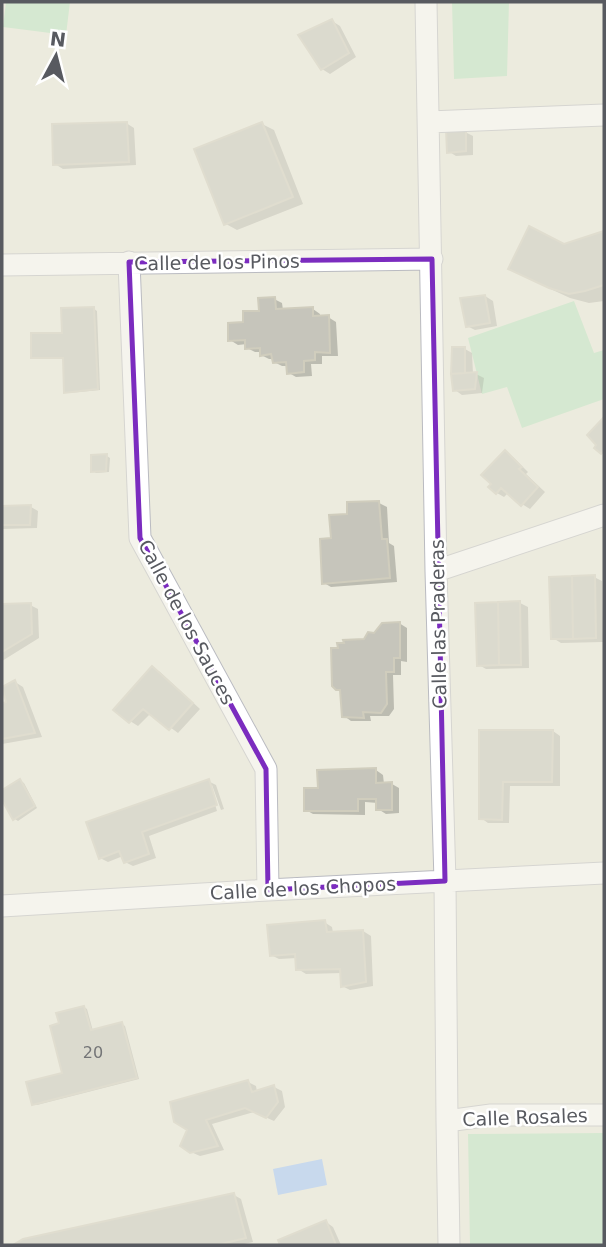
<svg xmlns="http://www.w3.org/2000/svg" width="606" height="1247" font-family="'DejaVu Sans',sans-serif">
<rect width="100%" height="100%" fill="#ecebde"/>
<path fill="#b9e5c0" d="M6,2H70L66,35L3,27Z
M452,2H509L507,76L454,79Z
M574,301L594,353L604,350V399L522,428L507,387L482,394L468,338Z
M604,1133V1245H470L468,1134Z"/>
<path fill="#9bc3ff" d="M322,1159L327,1185L278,1195L273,1169Z"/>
<path fill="#0003" d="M332,21L340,26L356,57L330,74L322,69Z
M126,123L134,128L136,165L63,169L55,164Z
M262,124L274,130L303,204L237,230L226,224Z
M465,132L473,136V155L456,156L448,151Z
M604,233V301L589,303L570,298L529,279L564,246Z
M485,296L493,301L497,326L475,330L467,326Z
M274,299L282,303L283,310L313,309L320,314V317H328L336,322L338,356H322V364H311L312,376L296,377L289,373L288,366H282L274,362V359H269L261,355V352H255L247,348V344L238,345L230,340L244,324L260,313Z
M94,309L97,311L100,390L69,393L66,392L65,359H37L33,357L63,335Z
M465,349L472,353L473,374H476L484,378L482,393L462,395L455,390Z
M505,453L513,457L528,472L526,474L545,492L530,509L522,504L509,492L504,497L497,493Z
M107,456L110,458L109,472L96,473L93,471Z
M379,503L387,507L389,543L394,546L397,582L331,587L324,583L333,540Z
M2,507H31L38,511L37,528L2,529Z
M594,577L602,581L603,642L561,643L553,638Z
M520,603L528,607L529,668L486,669L479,665Z
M2,605H30L38,609L39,638L2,661Z
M399,623L407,628V662L401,661V675H393L394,709L389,716H370L371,721H351L344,716L365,640Z
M152,668L160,672L200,709L178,733L151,713L138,726L130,721Z
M15,682L23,687L42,737L2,744V705L8,703Z
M553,731L560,736V786H510L509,823H488L481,818V732Z
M376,770L383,775L384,784H392L399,788V813L386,814L378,809V803L365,802V815L313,814L306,810L319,790Z
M20,781L24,783L37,808L18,821L15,819L2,796V792Z
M208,781L216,785L224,809L221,810L212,785H209L217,811L149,836L156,858L133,866L125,862L123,856L108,862L100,858Z
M324,922L332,927L333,933L363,931L371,936L373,986L350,990L342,986V973L306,974L298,969L297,958L279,959L271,955Z
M84,1007L87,1009L93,1031L122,1024L125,1026L139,1079L37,1105L34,1103L64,1075L61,1025Z
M248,1082L256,1086L257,1092L274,1087L282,1091L285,1107L274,1121L254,1112L212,1124L224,1150L200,1156L191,1152L189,1130Z
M234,1195L241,1199L253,1242L240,1245H16L24,1241Z
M326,1222L333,1227L341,1245H282L280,1241Z"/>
<path fill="#c6c5bb" stroke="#d0cdbd" stroke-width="2" d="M332,19L349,53L321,70L298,35Z
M127,122L129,162L53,165L52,124Z
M262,122L293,197L224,225L194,149Z
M446,129L466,130V151L447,153Z
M529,226L564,244L604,231V285L585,291L569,294L549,288L508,269Z
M485,295L490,323L466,327L460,298Z
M275,297L276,309L313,307V316L329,315L330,353L315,352V360L304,361V372L287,374L286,362L273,363L271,354L260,356V348L245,349V340L228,341V323L243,322V311H259L258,298Z
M94,307L98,389L64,393L63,358H31V333H62L61,308Z
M452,347H465V373L451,374Z
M477,372L475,389L453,391L451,374Z
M604,417V451L601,454L594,448L596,445L587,435Z
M505,450L522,467L519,469L538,487L521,506L501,488L496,494L488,487L491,484L481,475Z
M107,454L106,471L91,472V455Z
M379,501L382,539H387L390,578L322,584L320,539L331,538L329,515L347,514V502Z
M31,505L30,525H2V506Z
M595,575L596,638L573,639L572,576Z
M572,576L573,639H551L549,577Z
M520,601L521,665H499L498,602Z
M498,602L499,665L477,666L475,603Z
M31,603L32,634L2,652V604Z
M400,622V658H394V672H386L387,704L381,713L363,712L364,718L342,717L340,690H336L332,686L331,648H338L337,643H344L343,640L364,639L368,632L374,633L382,623Z
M152,666L193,703L169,730L143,709L129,723L113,710Z
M15,680L35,733L2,739V703L6,702L2,687Z
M479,730H553L552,782H503L502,820L479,819Z
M376,768V783L392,782V810H376V799H358V811H304V788H318L317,770Z
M20,779L35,806L13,820L2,800V790Z
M209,779L217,805L142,832L149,854L124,863L119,851L99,859L86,822Z
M325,920L327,932L363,930L366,982L341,987L340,969L296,970L295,954L270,956L267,925Z
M84,1006L91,1030L122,1022L137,1078L32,1105L26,1082L62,1073L50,1026L59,1023L56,1013Z
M248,1080L252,1092L274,1085L278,1102L266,1118L245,1108L206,1120L218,1146L190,1153L180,1146L187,1130L174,1122L170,1102Z
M234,1193L246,1238L217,1245H13L23,1239Z
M326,1220L336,1245H280L278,1240Z"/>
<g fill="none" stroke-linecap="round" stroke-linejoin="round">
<defs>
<path id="street" d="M426,2L436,571L445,881L447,1121L449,1245
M429,122L604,115
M129,262L140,538L266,769L268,890
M2,265L432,259
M436,571L604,515
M2,906L268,890L604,873
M447,1121L491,1115H604"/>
</defs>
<use href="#street" stroke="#babbc1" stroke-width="23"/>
<use href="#street" stroke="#fff" stroke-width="21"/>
</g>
<path d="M0 0H606V1247H0ZM432,259L445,881L268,890L266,769L140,538L129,262Z" fill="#ecebde" fill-opacity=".55" fill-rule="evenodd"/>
<path fill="none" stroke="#7b2cbf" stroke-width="5" stroke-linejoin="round" d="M432,259L445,881L268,890L266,769L140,538L129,262Z"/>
<g text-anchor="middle" stroke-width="5" stroke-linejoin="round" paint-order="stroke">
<g font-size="16" fill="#747577">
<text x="93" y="1058">20</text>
</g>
<g font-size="19" fill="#585a60" stroke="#fff">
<text transform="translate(217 262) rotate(-1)" y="7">Calle de los Pinos</text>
<text transform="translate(187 622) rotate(62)" y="7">Calle de los Sauces</text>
<text transform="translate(438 624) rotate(-91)" y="7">Calle las Praderas</text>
<text transform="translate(303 888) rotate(-3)" y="7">Calle de los Chopos</text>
<text transform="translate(525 1117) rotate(-2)" y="7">Calle Rosales</text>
</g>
</g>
<rect width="606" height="1247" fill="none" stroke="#585a60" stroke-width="7"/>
<g transform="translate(56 56) rotate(7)" stroke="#ffffff" stroke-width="5" paint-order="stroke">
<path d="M0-5L12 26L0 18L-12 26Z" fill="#585a60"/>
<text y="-10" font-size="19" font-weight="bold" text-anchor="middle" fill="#585a60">N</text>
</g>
</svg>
